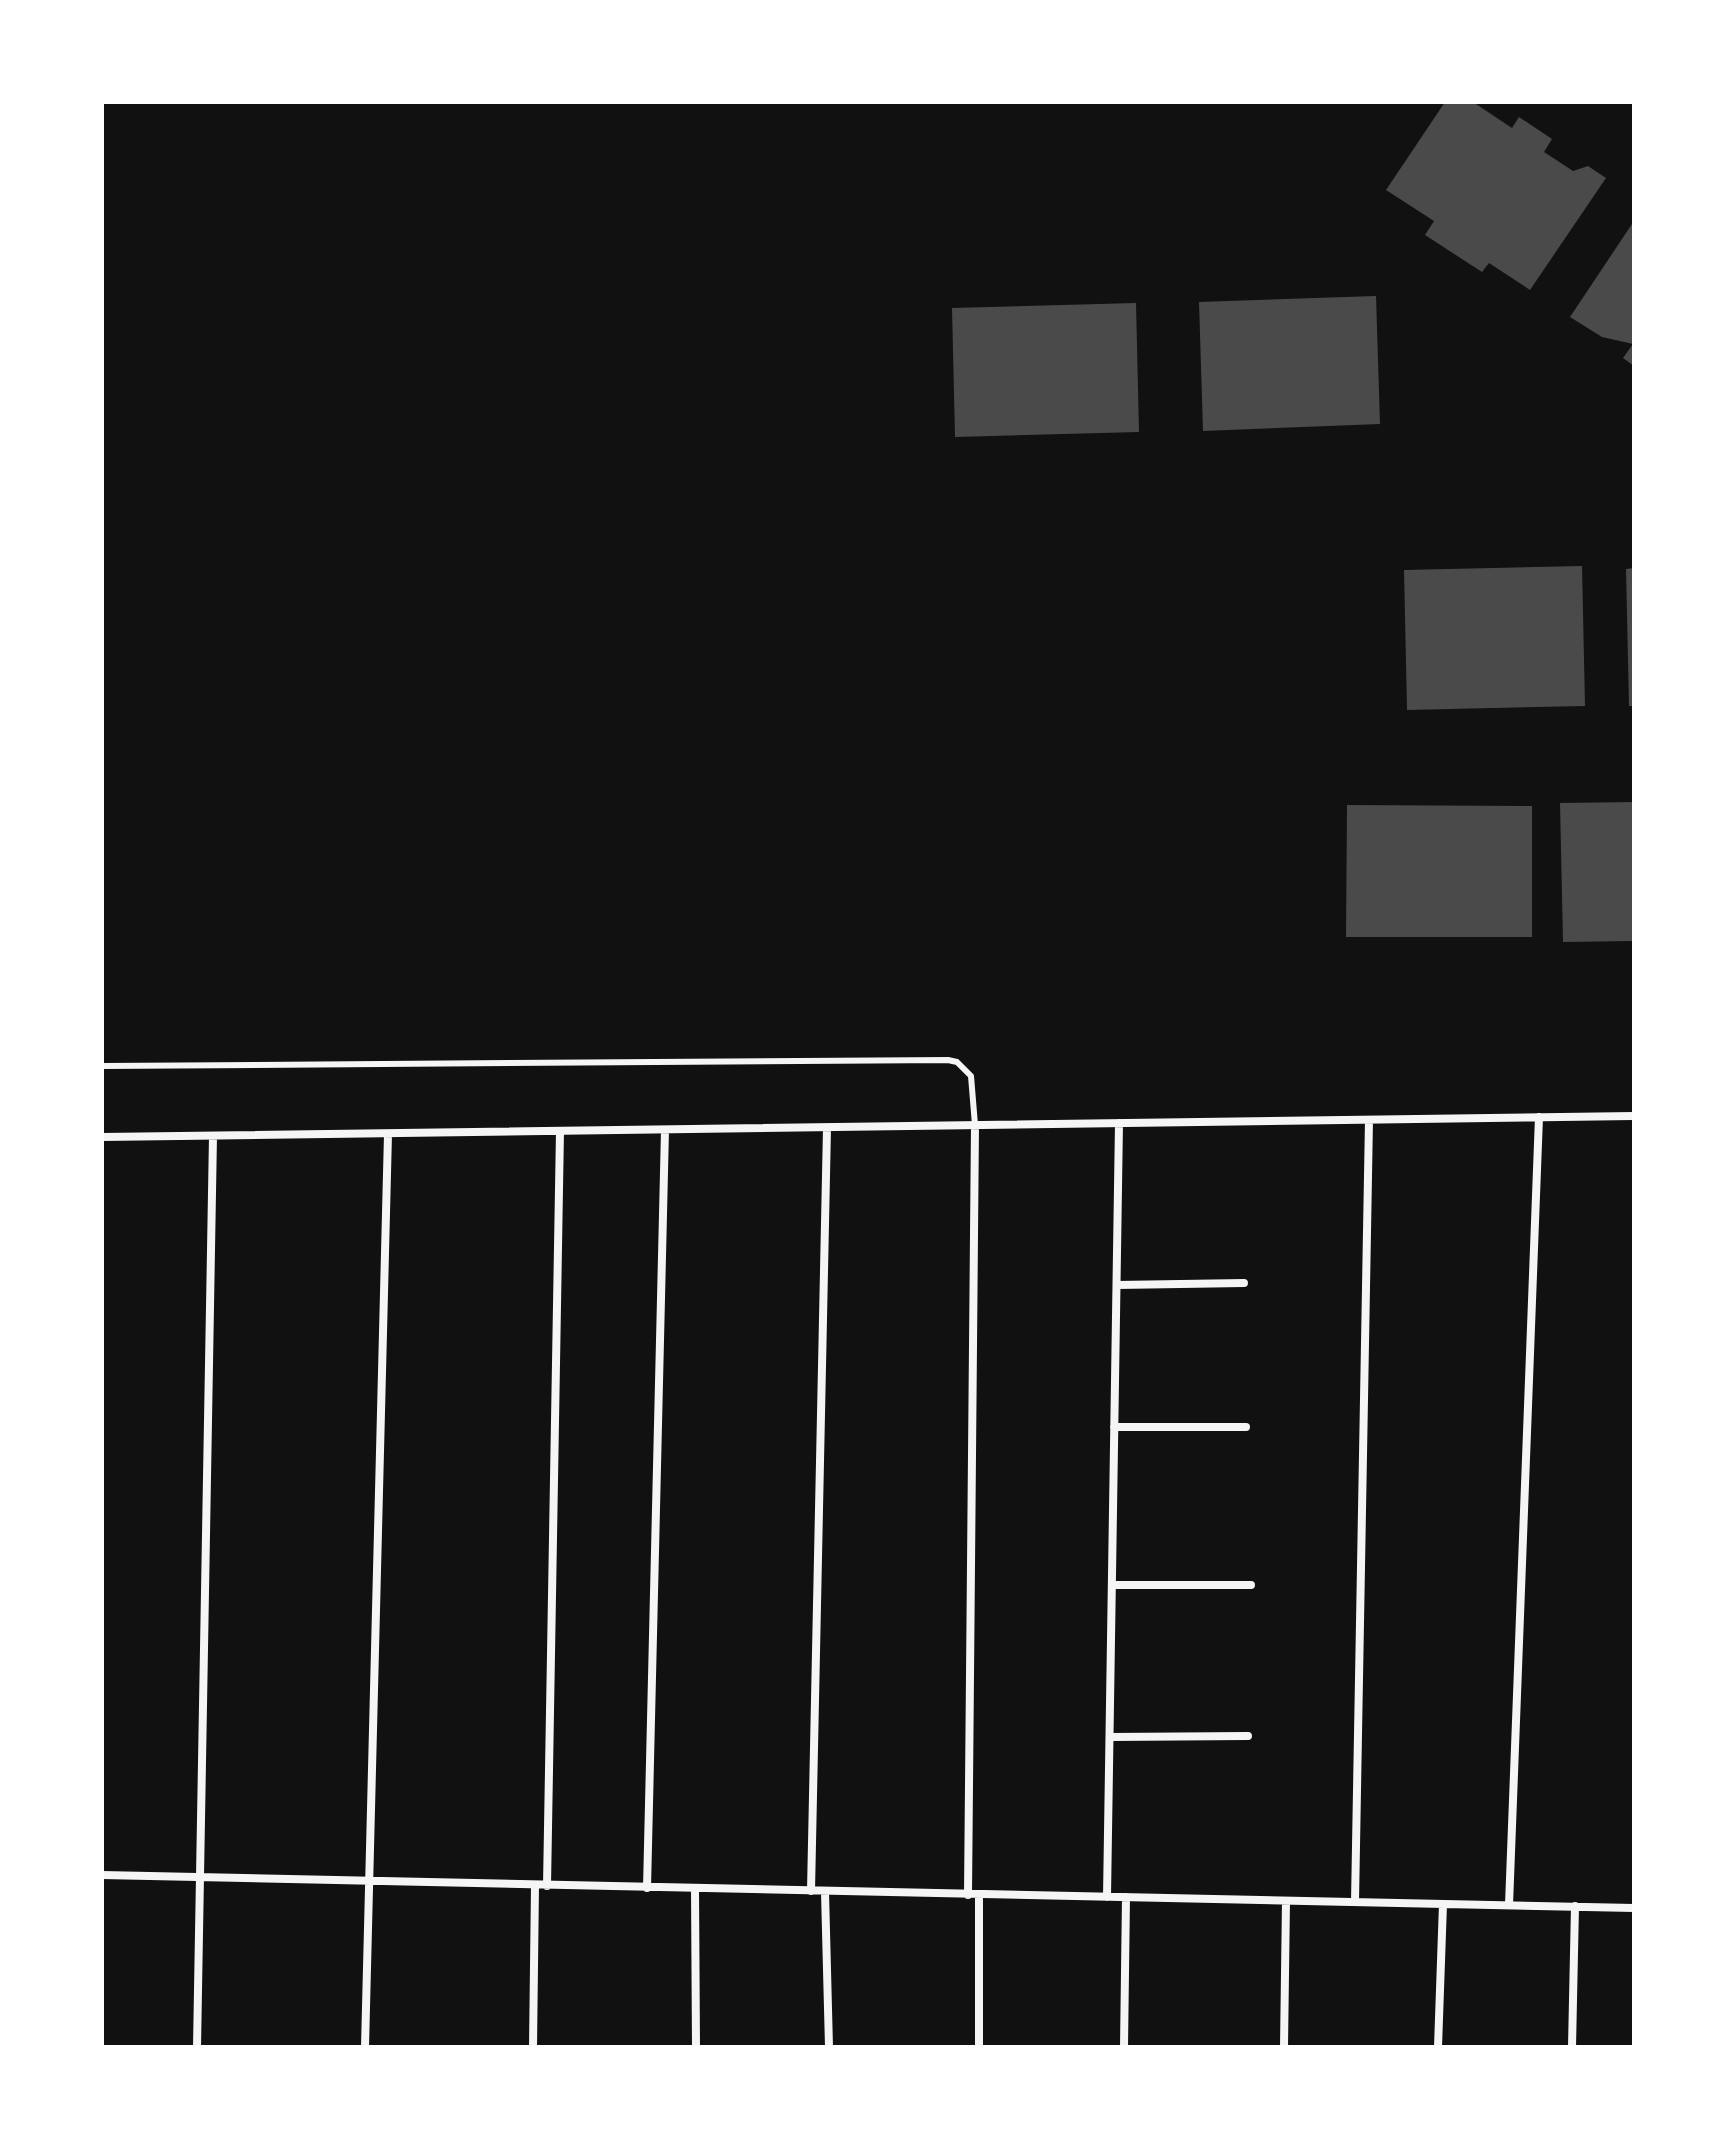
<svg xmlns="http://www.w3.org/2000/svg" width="1736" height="2149" font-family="'Public Sans',sans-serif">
<rect width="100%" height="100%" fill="#111"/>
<path fill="#4a4a4a" d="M1445,102H1473L1512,128L1519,117L1552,139L1544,152L1573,171L1588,166L1606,178L1530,290L1489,263L1482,272L1425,235L1434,221L1386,190Z
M1634,221V366L1623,358L1633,344L1602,337L1570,317Z
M1376,296L1380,424L1203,431L1199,302Z
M1136,303L1139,432L955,437L952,308Z
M1582,566L1585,706L1407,710L1404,570Z
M1634,568V706H1629L1626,569Z
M1634,802V941L1563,942L1560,803Z
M1347,805L1532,806V937H1346Z"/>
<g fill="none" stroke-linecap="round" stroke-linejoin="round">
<path stroke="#f5f5f5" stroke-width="6" d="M102,1066L948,1060L957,1062L971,1076L975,1125"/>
<path stroke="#f5f5f5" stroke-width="8" d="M102,1137L1634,1116
M1117,1285L1244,1283
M1114,1427H1246
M1112,1585H1251
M1110,1737L1248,1736
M102,1875L1634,1908
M547,1886L560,1131
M647,1888L665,1130
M695,1889L696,2047
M811,1891L827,1128
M825,1892L829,2047
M968,1895L975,1125
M1107,1897L1119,1123
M1355,1902L1369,1120
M1509,1905L1539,1117
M197,2047L213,1136
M365,2047L388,1134
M533,2047L535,1886
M979,2047V1894
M1124,2047L1126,1897
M1284,2047L1286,1901
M1438,2047L1443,1904
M1572,2047L1575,1906"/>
</g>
<rect width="1736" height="2149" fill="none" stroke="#ffffff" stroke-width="208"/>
</svg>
